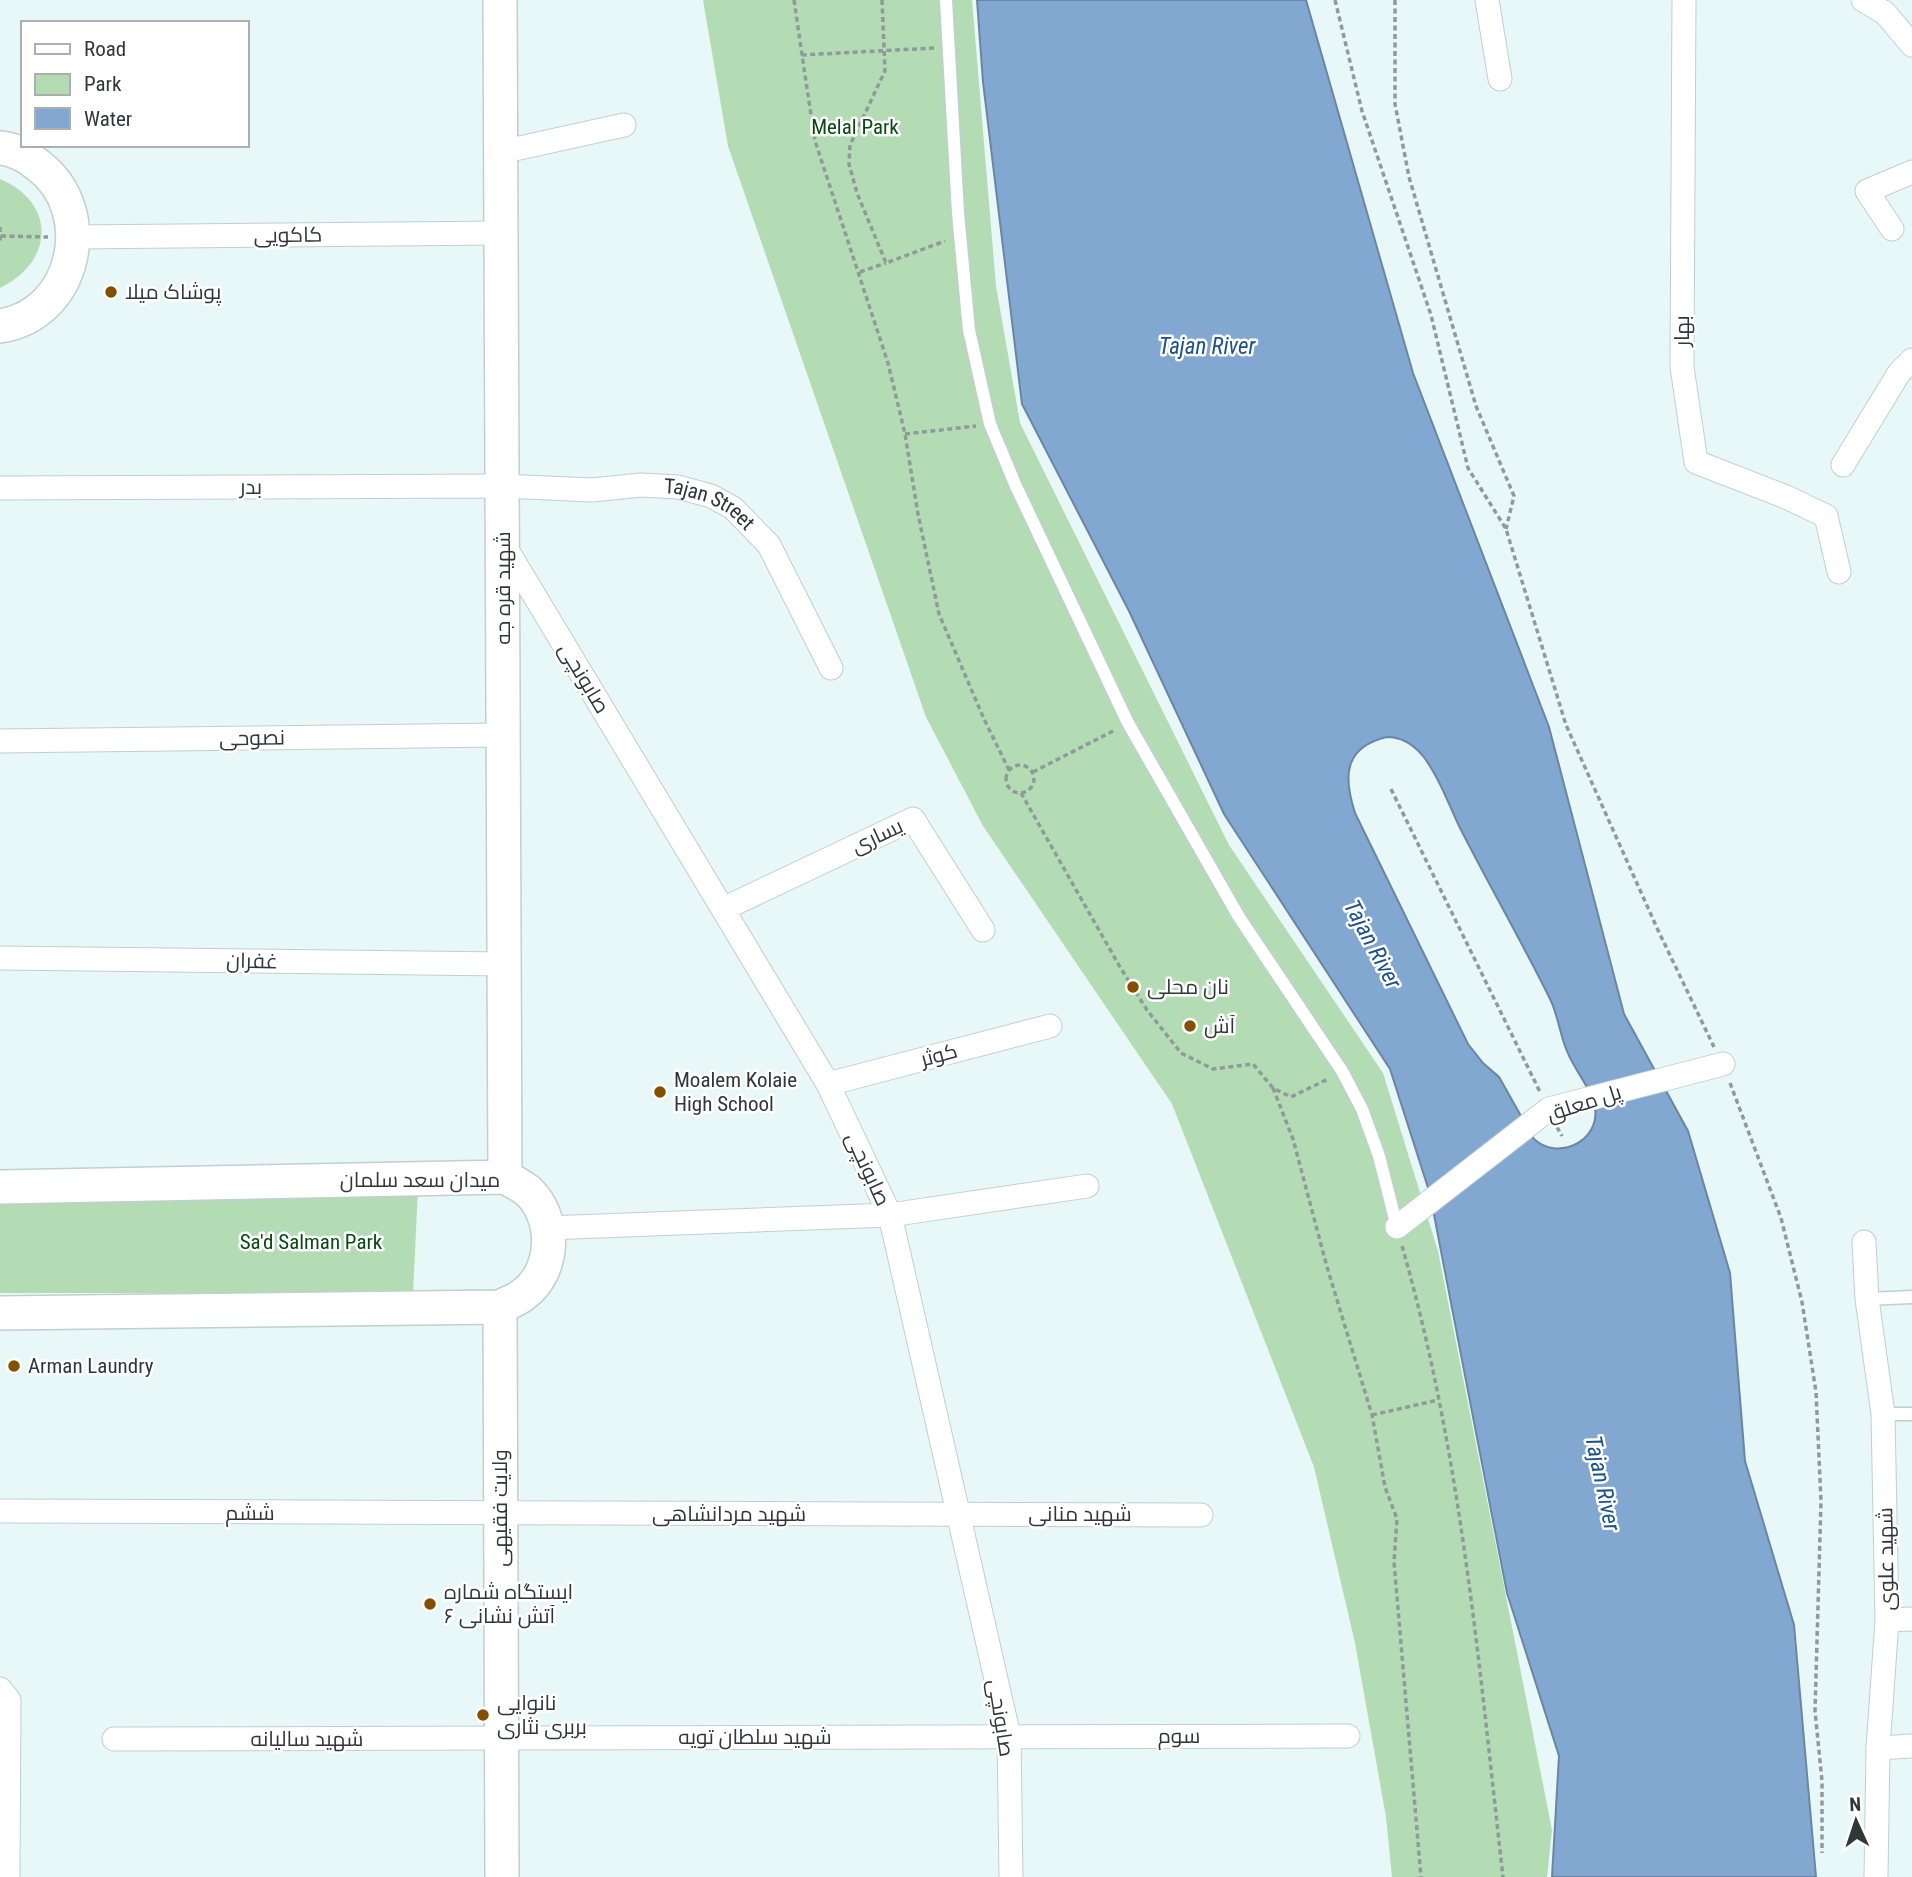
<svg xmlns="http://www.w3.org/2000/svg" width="1912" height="1877" font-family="'Roboto Condensed',Cairo,sans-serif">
<rect width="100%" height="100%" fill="#e8f7f7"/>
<path fill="#b3dcb4" d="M703,0H972L996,286L1020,423L1229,845L1383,1073L1438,1251L1552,1830L1547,1877H1392L1386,1817L1355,1643L1314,1467L1172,1104L983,826L926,717L728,146Z
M0,179C57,203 54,262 0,288Z
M418,1188L413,1293H0V1197Z"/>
<path fill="#82a8d1" stroke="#6a86a2" stroke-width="2" fill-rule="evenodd" d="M977,0H1306L1413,373L1549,727L1624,1014L1688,1131L1730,1273L1745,1461L1794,1625L1816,1877H1552L1559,1756L1507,1593L1430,1194L1390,1069L1224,814L1129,611L1022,404L983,82ZM1387,737C1402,737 1413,744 1423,756C1439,777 1448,803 1459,826C1489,885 1522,942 1551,1001C1558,1016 1560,1035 1567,1051C1574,1070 1591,1087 1595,1108C1600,1142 1557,1161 1534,1139L1499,1077L1483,1063L1468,1044L1355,813C1343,776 1344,747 1387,737Z"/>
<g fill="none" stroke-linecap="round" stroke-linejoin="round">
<defs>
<path id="lane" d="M946,0L958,213L969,330L990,424L1015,484L1128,723L1239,917L1342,1071L1362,1109L1379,1156L1397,1227
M1867,1299L1912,1297
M1883,1414H1912"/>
<g id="street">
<path d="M1487,0L1500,79"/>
<path d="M1684,0L1682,367L1696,462L1786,497L1826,516L1839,572"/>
<path d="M1863,0L1885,13L1912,45"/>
<path d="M501,152L624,125"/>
<path d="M1892,229L1867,191L1912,172"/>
<path d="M74,237L501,233"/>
<path d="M1843,465L1899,373L1912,360"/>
<path id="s1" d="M0,488L502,486L592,490L641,485L678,487L711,496L733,508L769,545L831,668"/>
<path d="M504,545L828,1084L890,1215L1009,1736L1011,1877"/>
<path d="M0,741L503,735"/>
<path d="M723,909L913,819L983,930"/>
<path d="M0,958L504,964"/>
<path d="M828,1084L1050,1026"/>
<path d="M1397,1227L1549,1109L1723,1064"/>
<path d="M547,1228L890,1215L1087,1186"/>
<path d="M1864,1242L1867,1299L1883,1414L1887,1620L1878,1748L1876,1877"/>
<path d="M0,1511L1201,1515"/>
<path d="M1887,1620L1912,1619"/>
<path d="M0,1689L9,1700L8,1877"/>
<path d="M114,1739L1348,1736"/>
<path d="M1878,1748L1912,1746"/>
</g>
<path id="secondary" d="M500,0L505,1177
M0,148C14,149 28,157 39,166C98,211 76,315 0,326
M0,1187L505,1177C512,1181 522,1186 528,1191C557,1218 555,1271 524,1294C517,1300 507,1303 500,1307L0,1313
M500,1307L502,1877"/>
</defs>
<use href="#lane" stroke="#c0cfcf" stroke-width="15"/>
<use href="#street" stroke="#c0cfcf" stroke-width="25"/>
<use href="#secondary" stroke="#c0cfcf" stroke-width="36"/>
<path stroke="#909a9a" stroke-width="3.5" stroke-dasharray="5 3.5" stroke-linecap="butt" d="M794,0L802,55
M882,0L885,71L850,145L849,164L857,193L886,263L945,241
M1335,0L1362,111L1431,315L1468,468L1506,529L1566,725L1657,928L1714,1047
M1395,0V104L1409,177L1476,406L1514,496L1506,529
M934,48L802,55L815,141L888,363L905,434L918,514L939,614L984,719L1009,770
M0,227V242
M1,236L48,237
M860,272L886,263
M905,434L976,426
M1006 779a14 14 0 1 1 28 0a14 14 0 1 1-28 0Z
M1033,772L1115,730
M1391,789L1540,1092
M1021,793L1120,967L1147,1010L1181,1053L1213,1069L1253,1064L1273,1088L1291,1097L1328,1079
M1730,1083L1781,1218L1802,1302L1816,1392L1821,1501L1815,1711L1822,1781V1853
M1273,1088L1293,1139L1327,1267L1372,1415L1385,1487L1397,1519L1394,1562L1421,1877
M1557,1127L1562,1136
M1402,1246C1461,1451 1479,1666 1503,1877
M1372,1415L1438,1400"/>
<use href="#lane" stroke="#fff" stroke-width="12"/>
<use href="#street" stroke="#fff" stroke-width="23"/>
<use href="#secondary" stroke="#fff" stroke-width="33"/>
</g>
<g fill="#854f00" stroke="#fff" stroke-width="2.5">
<circle cx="111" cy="292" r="7"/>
<circle cx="1133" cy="987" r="7"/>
<circle cx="1190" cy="1026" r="7"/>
<circle cx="660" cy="1092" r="7"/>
<circle cx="14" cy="1366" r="7"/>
<circle cx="430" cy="1604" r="7"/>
<circle cx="483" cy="1715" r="7"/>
</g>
<g text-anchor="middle" stroke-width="5" stroke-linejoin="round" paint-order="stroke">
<g font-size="21" fill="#094914" stroke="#fff">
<text x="855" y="134">Melal Park</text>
<text x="311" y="1249">Sa'd Salman Park</text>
</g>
<g font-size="21" fill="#313636" stroke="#fff">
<text transform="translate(288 235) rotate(-1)" y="7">کاکویی</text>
<text transform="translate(1682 331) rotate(-90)" y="7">بهار</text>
<text x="251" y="494">بدر</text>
<text dy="7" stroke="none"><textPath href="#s1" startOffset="714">Tajan Street</textPath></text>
<text transform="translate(503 588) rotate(-90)" y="7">شهید قره جه</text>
<text transform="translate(584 678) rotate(59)" y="7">صابونچی</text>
<text transform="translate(252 738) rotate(-1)" y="7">نصوحی</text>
<text transform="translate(877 836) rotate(-25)" y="7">یساری</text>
<text transform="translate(252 961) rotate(1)" y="7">غفران</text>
<text transform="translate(939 1055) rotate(-15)" y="7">کوثر</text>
<text transform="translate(1584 1103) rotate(-18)" y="7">پل معلق</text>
<text transform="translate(868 1169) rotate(65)" y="7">صابونچی</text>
<text x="420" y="1187">میدان سعد سلمان</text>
<text transform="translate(500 1508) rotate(-90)" y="7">ولایت فقیهی</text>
<text x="250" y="1520">ششم</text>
<text x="729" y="1521">شهید مردانشاهی</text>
<text x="1080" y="1521">شهید منانی</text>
<text transform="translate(1886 1559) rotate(-91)" y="7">شهید علوی</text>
<text transform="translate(1001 1718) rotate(81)" y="7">صابونچی</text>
<text x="1179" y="1743">سوم</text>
<text x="755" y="1744">شهید سلطان تویه</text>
<text x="307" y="1746">شهید سالیانه</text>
</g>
<g font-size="21" fill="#313636" stroke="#fff" text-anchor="start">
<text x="125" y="299">پوشاک میلا</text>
<text x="1147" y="994">نان محلی</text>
<text x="1204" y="1033">آش</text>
<text x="674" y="1087">Moalem Kolaie<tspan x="674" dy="24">High School</tspan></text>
<text x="28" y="1373">Arman Laundry</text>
<text x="444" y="1599">ایستگاه شماره<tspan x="444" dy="24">۶ آتش نشانی</tspan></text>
<text x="497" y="1710">نانوایی<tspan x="497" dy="24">بربری نثاری</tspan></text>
</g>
<g font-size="23" font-style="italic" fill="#1c5286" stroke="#fff">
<text x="1207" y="354">Tajan River</text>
<text transform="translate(1373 944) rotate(62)" y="8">Tajan River</text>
<text transform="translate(1603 1483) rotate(78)" y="8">Tajan River</text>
</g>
</g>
<rect x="21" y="21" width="228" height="126" fill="#ffffff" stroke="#adafaf" stroke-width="2"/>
<rect x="35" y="44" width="35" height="10" fill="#ffffff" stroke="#adafaf" stroke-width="2"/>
<text x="84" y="56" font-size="21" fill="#313636">Road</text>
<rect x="35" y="74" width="35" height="21" fill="#b3dcb4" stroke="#adafaf" stroke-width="2"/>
<text x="84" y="91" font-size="21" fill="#313636">Park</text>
<rect x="35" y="108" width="35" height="21" fill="#82a8d1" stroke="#adafaf" stroke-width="2"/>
<text x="84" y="126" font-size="21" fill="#313636">Water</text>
<g transform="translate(1856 1821) rotate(357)" stroke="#ffffff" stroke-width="5" paint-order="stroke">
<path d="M0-5L12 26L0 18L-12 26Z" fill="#313636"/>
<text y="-10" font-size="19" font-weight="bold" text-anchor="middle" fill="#313636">N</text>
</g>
</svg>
